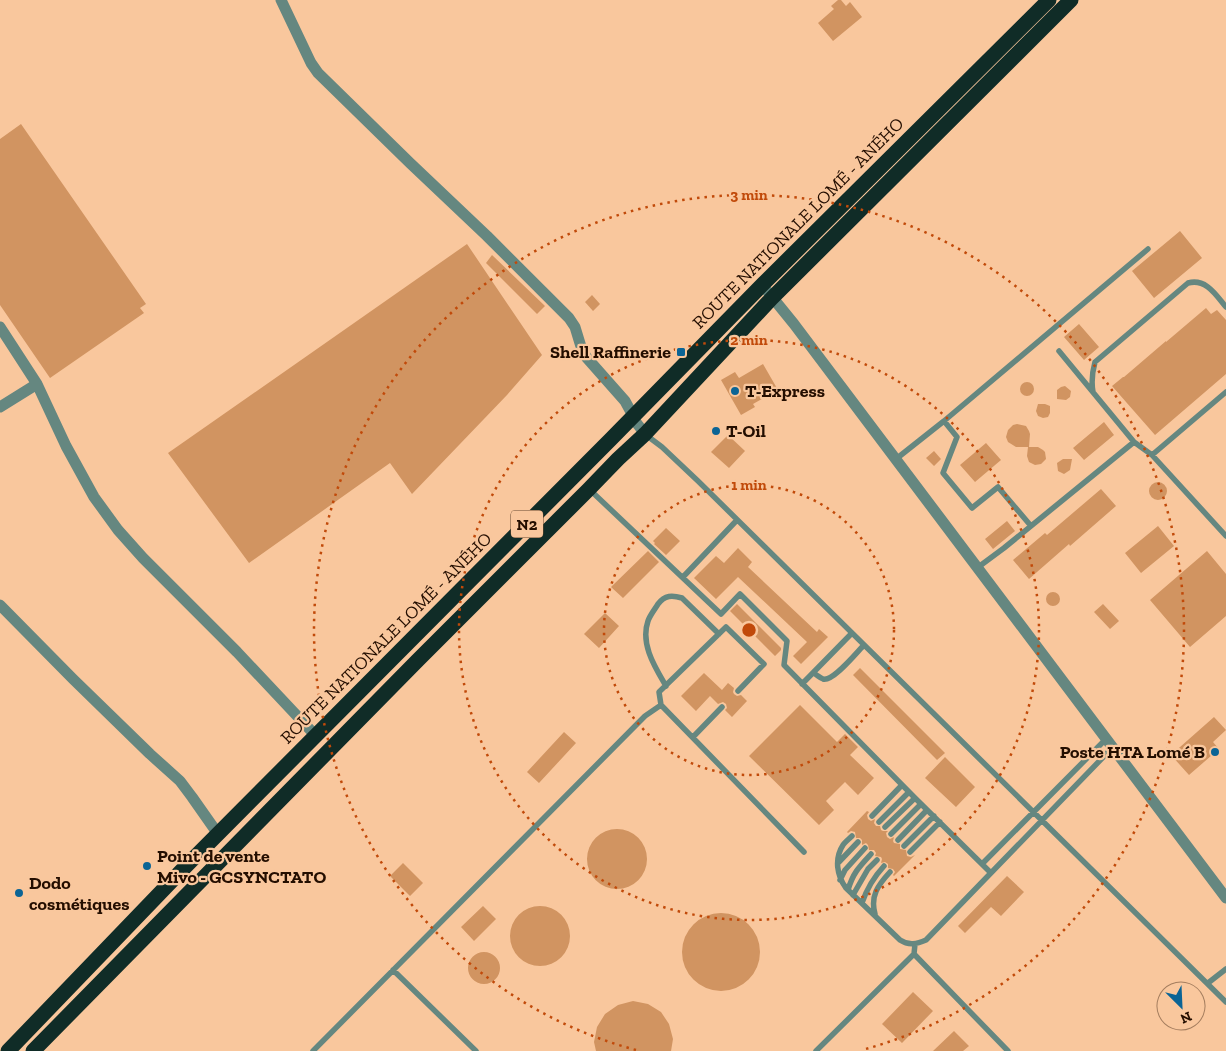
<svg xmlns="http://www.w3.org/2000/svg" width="1226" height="1051" font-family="'Zilla Slab',serif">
<rect width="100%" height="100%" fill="#f9c79d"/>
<path fill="#d19461" d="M838,0H841L846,6L850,2L862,17L833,41L818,23L834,9L831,6Z
M21,124L146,304L140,308L144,313L50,378L0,305V139Z
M1180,231L1202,258L1154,298L1132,271Z
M467,244L542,355L507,395L412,494L390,463L249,563L168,453Z
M492,255L545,306L537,314L486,263Z
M592,295L600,304L593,311L585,302Z
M1206,308L1211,314L1217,310L1226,320V374L1155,435L1112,386L1123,377H1124L1166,341V342Z
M1079,324L1099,347L1084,360L1064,337Z
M763,364L778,390L753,404L755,407L741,415L721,380L735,372L739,378Z
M1020 389a7 7 0 1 1 14 0a7 7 0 1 1-14 0Z
M1065,386L1071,391L1070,397L1066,400L1057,399V390L1061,387Z
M1038,404H1045L1050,406V413L1048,417L1043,418L1038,416L1036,411Z
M1104,422L1114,435L1084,460L1073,448Z
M1017,424L1026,426L1029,431L1030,434L1029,447H1038L1043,450L1045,452L1046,459L1041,464L1035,465L1029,462L1027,456L1028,447H1016L1008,442L1006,437L1008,430L1013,425Z
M728,435L745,451L729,468L711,452Z
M986,443L1001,460L975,482L960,465Z
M934,451L941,459L934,466L926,458Z
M1063,459H1072L1070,470L1064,474L1058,471L1057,463Z
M1149 491a9 9 0 1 1 18 0a9 9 0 1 1-18 0Z
M1101,489L1116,506L1070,546L1069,544L1029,579L1013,560L1045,533L1047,535Z
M1007,521L1015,531L993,549L985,539Z
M1158,526L1174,546L1141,573L1125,553Z
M666,528L680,541L666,555L654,544L655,543L653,541Z
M738,548L752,562L748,567L817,632L819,629L828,637L801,664L793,656L807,642L738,577L716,599L694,578L716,556L724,563Z
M648,551L659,562L623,598L611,587Z
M1207,551L1226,574V616L1190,647L1150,600Z
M1046 599a7 7 0 1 1 14 0a7 7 0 1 1-14 0Z
M737,604L781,648V650L775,656L730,611Z
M1103,604L1119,621L1110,629L1094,612Z
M605,613L619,626L599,648L584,634Z
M860,668L945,753L937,760L853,675Z
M704,673L722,690L728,683L734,688L733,692L734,694L737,696L741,695L747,701L732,717L725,710L727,708L726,704L723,702L718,704L710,696L696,711L681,696Z
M800,705L837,742L845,734L858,747L850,755L874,778L858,795L845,782L826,801L834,810L819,825L749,756Z
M1214,717L1226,730L1213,742L1219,749L1189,775L1171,755Z
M564,732L576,743L539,783L527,772Z
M945,757L975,787L956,807L925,778Z
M867,811L869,812L867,815L868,819L871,821L875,819L874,823L876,826H880L881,830L883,831H888L886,833L887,837L890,839L894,837L893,841L894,843L900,844V849L906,850L907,856L911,857L915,855L894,876L893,875L895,872L893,869L888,868V864L885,862L881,863L882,859L881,857L875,856L876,853L874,850H869L868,845L866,843L862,845V840L860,838H856L855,832L851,831L848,833L847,832Z
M587 859a30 30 0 1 1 60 0a30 30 0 1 1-60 0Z
M403,863L423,883L410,896L390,876Z
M1007,876L1024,892L1001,916L991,907L965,933L958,926Z
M483,906L496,919L474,941L461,927Z
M510 936a30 30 0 1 1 60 0a30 30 0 1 1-60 0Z
M682 952a39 39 0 1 1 78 0a39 39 0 1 1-78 0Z
M468 968a16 16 0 1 1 32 0a16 16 0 1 1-32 0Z
M913,992L933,1011L902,1043L882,1024Z
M633,1001L648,1004L661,1012L669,1024L673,1039L671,1051H596L594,1042L597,1027L605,1014L618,1005Z
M954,1031L969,1046L963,1051H933Z"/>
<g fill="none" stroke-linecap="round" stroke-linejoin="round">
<path stroke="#658780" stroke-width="5.5" d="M1059,351L1134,442
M1093,392C1091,381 1092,373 1095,362L1188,283C1206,278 1216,295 1226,307
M944,421L957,437L943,473L972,508L998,487L1031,526
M646,435L662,447L698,481L1226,1002
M1152,455L1226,392
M896,459L944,421L1148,249
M589,489L721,614L740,594L787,641L784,665L915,798L991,873
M977,568L1004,548L1134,442L1152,455L1226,536
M683,577L737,520
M813,673C816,674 820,678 823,679C833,682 857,652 864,645
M802,684L852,633
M666,686C655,667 640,644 648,621C650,615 655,609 658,604C665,595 672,595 682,598L719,634
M738,691L764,664L726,627L659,692L661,705L804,852
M693,737L722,707
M872,816L902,785
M879,822L909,792
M885,827L915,798
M891,834L921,804
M852,836C849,839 845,842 843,845C834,859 837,876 846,888L900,940C909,946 917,944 926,940L1112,748
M898,840L927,810
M904,846L934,816
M910,852L940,822
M838,863L858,842
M982,864L1105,740
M840,880L845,870L865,848
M848,890C853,873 859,867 871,854
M853,895L868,869L877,860
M862,903C867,888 873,878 884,866
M875,914C870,896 878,885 890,872
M915,944L914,954L1008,1051
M393,970L476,1051
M1208,983L1226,969
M313,1051L645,716L661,705
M816,1051L914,954"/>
<path stroke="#658780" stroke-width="11" d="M281,0L311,63L318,73L410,163L487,236L569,318L575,327L582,350L587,358L625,401L631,412L632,417L645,434
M768,292L794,324L1226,898
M0,327L37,384L66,446L94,497L118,530L143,558L237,652L316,736
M0,407L37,384
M0,605L73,679L150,754L180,781L192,797L218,834"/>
<path stroke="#102c27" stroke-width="15" d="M8,1051L187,865L611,439L763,284L1049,0
M33,1051L417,661L589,489L618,459L645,434L772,298L1071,0"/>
</g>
<g fill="none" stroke="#c14a0a" stroke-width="2.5" stroke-dasharray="2.5 5">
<circle cx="749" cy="630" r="145"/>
<circle cx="749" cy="630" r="290"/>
<path d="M636 1050A435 435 0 1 1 862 1050"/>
</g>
<g fill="#0b6495" stroke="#f9c79d" stroke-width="2">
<rect x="676" y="347" width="10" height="10" rx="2.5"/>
<circle cx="735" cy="391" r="5"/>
<circle cx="716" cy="431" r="5"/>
<circle cx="1215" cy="752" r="5"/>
<circle cx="147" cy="866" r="5"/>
<circle cx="19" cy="893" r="5"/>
</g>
<g text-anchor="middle" stroke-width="4.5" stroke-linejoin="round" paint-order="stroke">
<rect fill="#f9c79d" stroke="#64462f" stroke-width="1" x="511" y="510.5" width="32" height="27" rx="4"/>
<g font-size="16" font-weight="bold" fill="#240e00">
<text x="527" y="530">N2</text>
</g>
<g font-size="18" fill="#240e00" stroke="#f9c79d">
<text transform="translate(798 223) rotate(-45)" y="6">ROUTE NATIONALE LOMÉ - ANÉHO</text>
<text transform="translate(386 638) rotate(-45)" y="6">ROUTE NATIONALE LOMÉ - ANÉHO</text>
</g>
<g font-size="18" font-weight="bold" fill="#240e00" stroke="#f9c79d" text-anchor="start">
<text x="671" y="358" text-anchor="end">Shell Raffinerie</text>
<text x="745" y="397">T-Express</text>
<text x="726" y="437">T-Oil</text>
<text x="1205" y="758" text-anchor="end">Poste HTA Lomé B</text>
<text x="157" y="862">Point de vente<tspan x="157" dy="21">Mivo - GCSYNCTATO</tspan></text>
<text x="29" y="889">Dodo<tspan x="29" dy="21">cosmétiques</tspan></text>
</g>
</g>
<circle cx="749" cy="630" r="8" fill="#c14a0a" stroke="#f9c79d" stroke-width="2.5"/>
<g font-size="15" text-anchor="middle" font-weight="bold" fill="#c14a0a" stroke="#f9c79d" stroke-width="4.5" stroke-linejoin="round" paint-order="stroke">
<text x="749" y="200">3 min</text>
<text x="749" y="345">2 min</text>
<text x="749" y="490">1 min</text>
</g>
<g transform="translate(1181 1006) rotate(156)"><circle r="24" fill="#f9c79d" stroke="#a47d5e"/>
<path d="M0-4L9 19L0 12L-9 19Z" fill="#0b6495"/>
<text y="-8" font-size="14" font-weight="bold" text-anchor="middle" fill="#240e00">N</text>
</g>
</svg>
